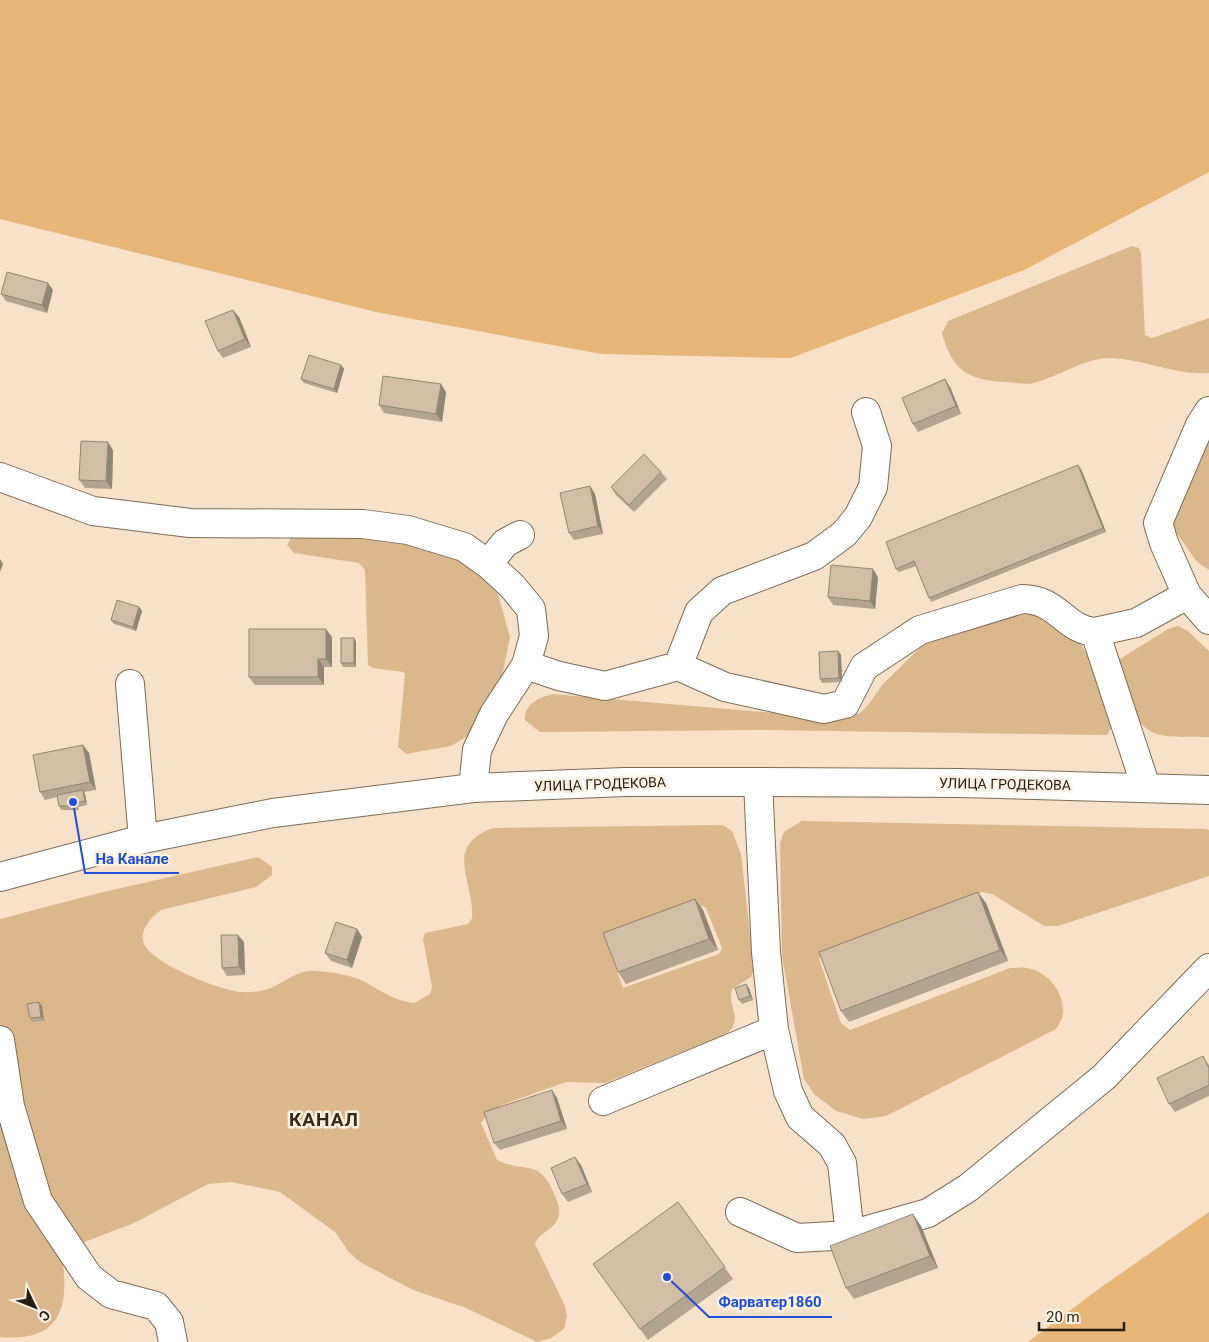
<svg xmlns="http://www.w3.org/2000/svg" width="1209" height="1342" font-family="Roboto,sans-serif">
<rect width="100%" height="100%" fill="#f7e2c9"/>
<path fill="#dab78c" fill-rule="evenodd" d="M1132,246L1139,248L1141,253L1145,335L1152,338L1209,318V373C1177,376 1144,359 1111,358C1084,358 1060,376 1034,383C1027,385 1016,383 1008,382C969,381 952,371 942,333L948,321Z
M1209,425V570L1197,562L1171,525Z
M363,528L458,552L495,584L510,637L496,706L469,735L451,746L406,754L398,747L405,674L403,672L373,668L368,665L365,570L359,563L294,553L287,545L294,534Z
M1031,610C1045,618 1062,626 1074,637C1096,658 1103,697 1113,725L1107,735L762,730L540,732L525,720C525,703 537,699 552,694L763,712L845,716L860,713L868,705L883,684L925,643Z
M1178,626L1188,631L1209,651V737C1163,735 1145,745 1126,696C1121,682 1116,674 1120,659L1168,629Z
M802,821L1205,829L1209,830V876L1058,926H1044L992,894L982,892L823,955L819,959L841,1023L850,1030L1010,968C1015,968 1021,967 1026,968C1048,970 1068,996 1062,1018C1061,1021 1058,1026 1056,1029L886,1116L863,1119L836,1111L814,1094L804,1079L782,956L780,843L784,832Z
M723,825L732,831L741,854L754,968L751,977L732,989C727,1010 745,1018 726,1034L605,1083L566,1082L502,1105L489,1112L481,1123L497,1160C525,1174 540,1157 555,1196C558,1204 561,1210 558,1218C554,1230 539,1232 535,1244L565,1306L567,1316L564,1329L551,1338L537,1342L466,1308L413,1290L360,1262L348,1251L335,1232L280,1192L232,1182L208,1184L134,1223L87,1241L72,1251L63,1265C69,1313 56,1342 0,1337V919L99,893L258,857L272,867V875L256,887L161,910C151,918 141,927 143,941C147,962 214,987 234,991C241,993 254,992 261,991C282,987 294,969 317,971C332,972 352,975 365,982C381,991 395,1001 414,1003L430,994L432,987L423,939L425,933L468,924L472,919C475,881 442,847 493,828ZM702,906L706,908L722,948L719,954L623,988L607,943L609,940Z"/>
<path fill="#e7b575" d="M0,0H1209V172L1024,270L791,358L601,354L376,312L0,219Z
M1209,1212V1342H1028L1100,1288Z"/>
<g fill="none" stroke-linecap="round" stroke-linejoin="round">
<defs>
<path id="minor" d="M0,477L93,511L190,523L363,524L408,530L464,547L488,564L512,586L531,609L534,636L526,665L559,676L605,686L678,666L725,687L824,709L845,704L864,667L920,630L1022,599C1058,599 1065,630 1095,632
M488,564L505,543L520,535
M1187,595L1209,620
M678,666L699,612L722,591L814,556L844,534L858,517L873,487L877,446L866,412
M130,684L143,839
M758,782L766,952L774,1030L788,1091L800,1117L832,1145L842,1163L850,1235
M1146,787L1095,632L1136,623L1187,595L1164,543L1158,523L1200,425L1209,411
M473,788L477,750L494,714L526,665
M0,1040L10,1106L38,1201L89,1277L111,1294L156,1306L169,1322L173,1342
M603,1101L774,1030
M740,1212L797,1238L850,1235L928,1213L968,1188L1104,1077L1209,968"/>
<path id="major" d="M0,877L143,839L273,813L473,788L625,782H758L961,783L1209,790"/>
</defs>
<use href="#minor" stroke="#7c6a54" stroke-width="30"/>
<use href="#major" stroke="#7c6a54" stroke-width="30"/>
<use href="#minor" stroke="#fff" stroke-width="28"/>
<use href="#major" stroke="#fff" stroke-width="28"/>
</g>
<path fill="#b4a38e" d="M53,290L47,313L6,301L1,294Z
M239,317L251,347L223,358L218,351Z
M341,365L344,369L337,393L304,383L301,379Z
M950,387L961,414L918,432L913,424Z
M446,392L442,422L384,413L379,405Z
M113,450L112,489L85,488L79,480Z
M1078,465L1081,469L1106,532L931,602L929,598L916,566L899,572L896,569Z
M661,472L667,479L634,512L616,495L611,487Z
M590,486L595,494L603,534L574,540L569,533Z
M878,577L875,609L833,605L828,597Z
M139,607L142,611L136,631L114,624L111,620Z
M332,637V667H324V685H255L249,677Z
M354,638L356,642V667H343L341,663Z
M838,651L841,655L842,682L822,683L820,679Z
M83,745L89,753L96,790L84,792L85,794L87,805L78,807L79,810H61L59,806L57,797L45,800L40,792Z
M695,899L703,910L718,950L626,984L618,972Z
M986,903L1008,961L849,1022L841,1011Z
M357,929L362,937L352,968L331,961L325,953Z
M244,942L245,975L227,976L222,968Z
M746,984L749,988L753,1000L742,1004L739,1000Z
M39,1002L42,1006L44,1021L32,1022L30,1018Z
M1203,1056L1209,1065V1096L1175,1112L1169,1104Z
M557,1098L567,1129L500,1150L494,1143Z
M581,1165L592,1192L568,1202L562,1194Z
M678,1202L733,1279L648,1340L593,1264Z
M921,1226L938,1268L854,1299L846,1288Z"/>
<path fill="#928574" d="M48,283L53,290L47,313L42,305Z
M233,310L239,317L251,347L245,339Z
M341,365L344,369L337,393L334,389Z
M945,379L950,387L961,414L956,406Z
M441,384L446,392L442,422L436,414Z
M108,442L113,450L112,489L106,481Z
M1078,465L1081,469L1106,532L1103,528Z
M590,486L595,494L603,534L598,526Z
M0,559L3,564L0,572Z
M873,569L878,577L875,609L870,601Z
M139,607L142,611L136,631L133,627Z
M326,629L332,637V667L326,659Z
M354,638L356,642V667L354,663Z
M838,651L841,655L842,682L839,678Z
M318,659L324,667V685L318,677Z
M83,745L89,753L96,790L90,782Z
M83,790L85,794L87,805L85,801Z
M978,892L986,903L1008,961L1000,950Z
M695,899L703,910L718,950L709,939Z
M357,929L362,937L352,968L347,960Z
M238,935L244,942L245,975L239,967Z
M746,984L749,988L753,1000L750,996Z
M39,1002L42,1006L44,1021L41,1017Z
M552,1090L557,1098L567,1129L561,1121Z
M575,1157L581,1165L592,1192L587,1184Z
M913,1214L921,1226L938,1268L930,1256Z"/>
<path fill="#d1bea5" stroke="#928574" d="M7,272L48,283L42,305L1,294Z
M233,310L245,339L218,351L205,321Z
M309,355L341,365L334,389L301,379Z
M383,376L441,384L436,414L379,405Z
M945,379L956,406L913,424L902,398Z
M81,441L108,442L106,481L79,480Z
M644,454L661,472L629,505L611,487Z
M1078,465L1103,528L929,598L914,561L896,569L886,542Z
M590,486L598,526L569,533L560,493Z
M831,565L873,569L870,601L828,597Z
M117,600L139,607L133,627L111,620Z
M249,629H326V659H318V677H249Z
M341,638H354V663H341Z
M838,651L839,678L820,679L819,652Z
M83,745L90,782L40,792L33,755Z
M83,790L85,801L75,803L76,806H59L57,795Z
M978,892L1000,950L841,1011L819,952Z
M695,899L709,939L618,972L603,933Z
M336,922L357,929L347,960L325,953Z
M221,935H238L239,967L222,968Z
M746,984L750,996L739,1000L735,988Z
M39,1002L41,1017L30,1018L27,1004Z
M1203,1056L1209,1068V1085L1169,1104L1157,1078Z
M552,1090L561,1121L494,1143L484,1112Z
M575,1157L587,1184L562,1194L551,1168Z
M678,1202L725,1267L640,1329L593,1264Z
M913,1214L930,1256L846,1288L830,1246Z"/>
<g text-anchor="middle" stroke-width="5" stroke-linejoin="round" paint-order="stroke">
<g font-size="14" fill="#251e15" stroke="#fdf1e2">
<text transform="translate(600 784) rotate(-2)" y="5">УЛИЦА ГРОДЕКОВА</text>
<text transform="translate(1005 784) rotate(1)" y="5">УЛИЦА ГРОДЕКОВА</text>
</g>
<g font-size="19" font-weight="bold" letter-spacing="1" fill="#392a16" stroke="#fdf1e2">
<text x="324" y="1126">КАНАЛ</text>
</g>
</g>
<path fill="none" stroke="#1d4ed8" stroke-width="2" d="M73 802L85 873H179M667 1277L709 1317H832"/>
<g fill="#1d4ed8" stroke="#fdf1e2" stroke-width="2">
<circle cx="73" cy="802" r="5"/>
<circle cx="667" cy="1277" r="5"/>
</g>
<g font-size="15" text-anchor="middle" font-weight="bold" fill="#1d4ed8" stroke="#fdf1e2" stroke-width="5" stroke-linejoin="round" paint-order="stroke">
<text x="132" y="864">На Канале</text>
<text x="770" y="1307">Фарватер1860</text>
</g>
<g transform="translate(35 1307) rotate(133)" stroke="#fdf1e2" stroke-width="4" paint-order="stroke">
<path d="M0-4L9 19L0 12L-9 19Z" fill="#251e15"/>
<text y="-8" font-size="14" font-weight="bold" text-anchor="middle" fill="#251e15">С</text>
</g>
<path d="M1039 1322v8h85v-8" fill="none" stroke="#251e15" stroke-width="2.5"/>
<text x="1046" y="1322" font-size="15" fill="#251e15" stroke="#fdf1e2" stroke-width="4" paint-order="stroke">20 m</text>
</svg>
